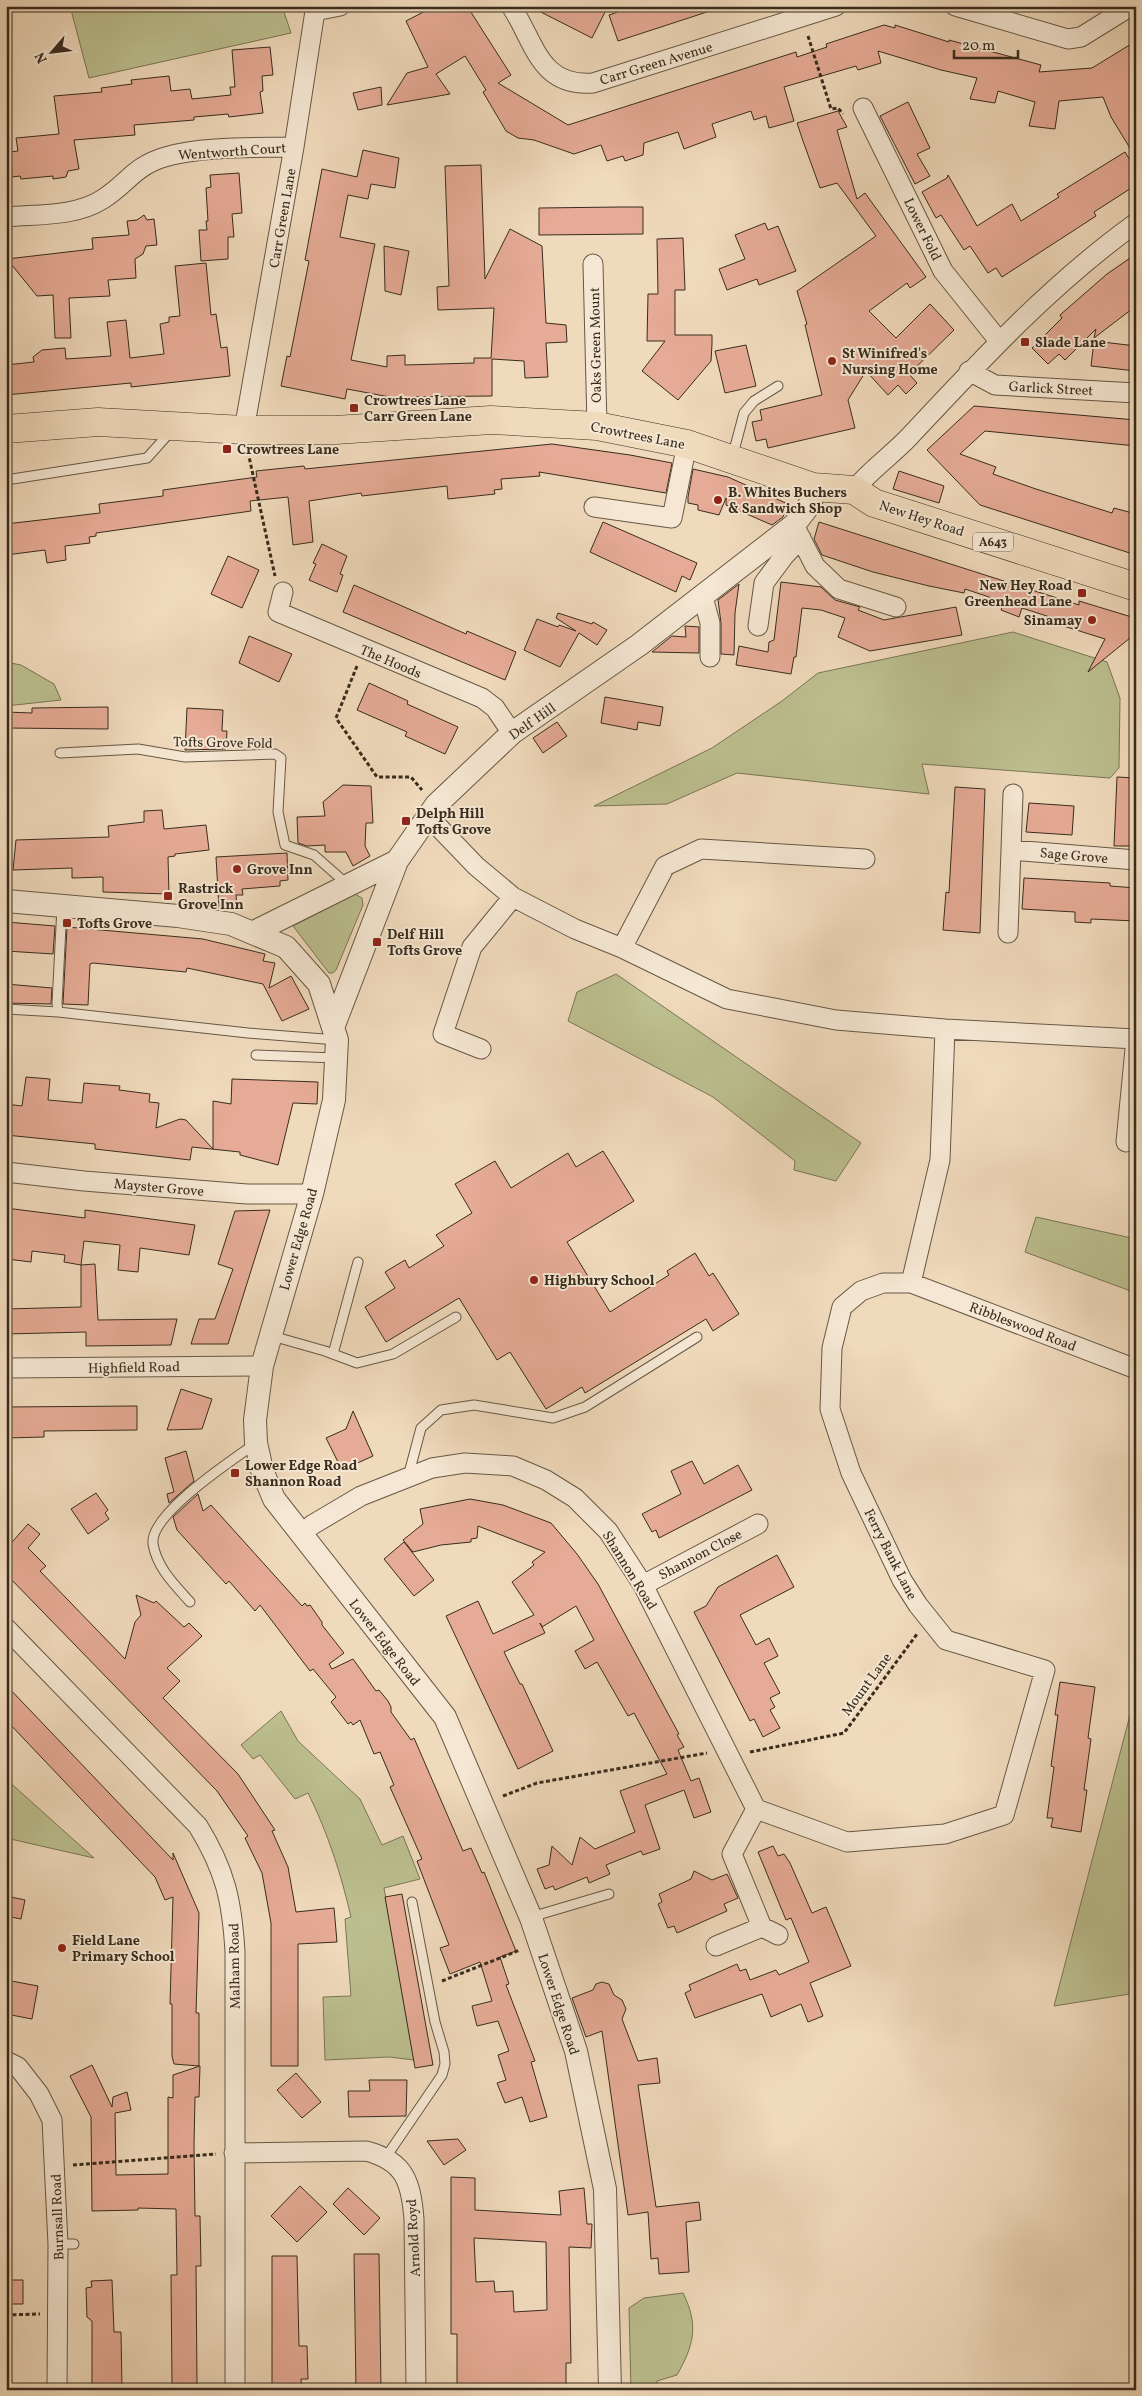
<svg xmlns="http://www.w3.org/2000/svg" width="1142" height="2396" font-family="Vollkorn,serif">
<rect width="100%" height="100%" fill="#f0dabc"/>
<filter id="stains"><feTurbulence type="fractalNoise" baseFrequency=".004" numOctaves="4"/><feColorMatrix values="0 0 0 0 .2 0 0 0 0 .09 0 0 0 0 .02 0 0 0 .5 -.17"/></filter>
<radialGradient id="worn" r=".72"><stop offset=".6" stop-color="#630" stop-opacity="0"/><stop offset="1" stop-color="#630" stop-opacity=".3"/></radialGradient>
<path fill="#bcbf8f" stroke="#7a7656" d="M70,6H282L291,33L89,78Z
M1013,632L1107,662L1120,698L1119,768L1110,778L922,764L929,794L737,773L667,804L594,806L712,748L782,701L818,673Z
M6,662L21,665L54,684L61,700L6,706Z
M355,894L362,898L363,905L336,970L333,973H329L293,926Z
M616,974L861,1143L836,1181L794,1170L795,1161L713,1097L568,1021L577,992Z
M1036,1217L1136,1239V1293L1025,1252Z
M1136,1692V1993L1054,2006Z
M281,1711L298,1741L360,1799L382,1845L403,1836L420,1879L384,1888L414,2060L389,2057L325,2060L323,1997L351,1996L345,1919L351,1917C341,1874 328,1833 308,1793L295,1799L260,1755L253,1759L241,1745Z
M6,1779L94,1858L6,1838Z
M683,2293C699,2325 694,2345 677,2375L657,2381V2390H631L629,2308L644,2298Z"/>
<path fill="#e6ab96" stroke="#382c1d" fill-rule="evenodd" d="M435,6H467L511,75L498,83L568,125L796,52L797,57L827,47L826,44L884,25L895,28V25L949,42V40L1041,65L1039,72L1092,68L1136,41V158L1111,117L1103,97L1059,101L1055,129L1029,126L1035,102L998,91L995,103L970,99L977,78L941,70L878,51L881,63L858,70L856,66L784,87L794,121L769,128L766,116L754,120L751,111L712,124L716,137L684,149L678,132L644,143L643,155L625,161L623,156L607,161L601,145L574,154L534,140L518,138L506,131L483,92L486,90L465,56L436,74L450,94L387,105L407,73L428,67L406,21Z
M529,6H595L605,12L592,38Z
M636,6H709L710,11L618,41L609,15Z
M270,47L273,75L262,76L263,91L260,92L263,113L229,117L228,114L194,117V120L134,125L135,135L74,140L79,169L68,171L66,177L53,179V176L21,179L20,176L12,177L10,152L18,151L16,138L59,134L54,96L102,92L101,88L132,84L131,80L169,76L171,91L190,89L192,99L231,95L230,87H235L232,50Z
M381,87L382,105L358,110L353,93Z
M908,102L930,148L917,154L930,176L915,184L880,116Z
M838,111L847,127L837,130L857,199L865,193L926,277L910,288L907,283L869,311L896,338L930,304L954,330L909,374L917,383L906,394L898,385L888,395L866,371L848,400L855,428L768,448L766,439L756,441L752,422L762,420L760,410L822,395L805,325L807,324L797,291L876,236L837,183L820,188L803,141L797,123Z
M363,150L399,158L395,188L371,184L368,199L348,195L340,237L375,244L351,360L387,367V356L405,355V365L474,363V358H491L494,308L438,310L437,287L449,286L445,166L481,165L485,279L510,229L542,246L546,323L566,325L567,342L546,343L548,377L525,378L524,361L492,359V396L390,397L347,389L345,399L281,386L287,356L290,357L309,261L305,260L322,169L357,177Z
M1125,152L1136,170V185L1094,212L1096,216L1002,277L996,268L988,273L970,246L964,250L941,215L936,218L922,192L947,178L948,175L977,226L1012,204L1021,221L1059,197L1057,194Z
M239,173L242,213L232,214L234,237H228V259L201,261L199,230H207L206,221H208L206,188L211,187L210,175Z
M620,207H643V234L539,235V208Z
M144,215L147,220L154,219L157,245L146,246L143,254L135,259L136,278L108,280L110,296L69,298L71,338H55L53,295L37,296L7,259L93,249L92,238L129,235L127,221L137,220Z
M765,223L768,230L778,226L796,271L759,285L757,279L727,290L719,269L745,259L735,235Z
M683,238L685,290H675V335H712V344L711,361L678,400L642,371L665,341H647L648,294H658L657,239Z
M384,246L409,251L401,295L385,291Z
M1136,254V306L1094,338L1096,329L1065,360L1059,354L1048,364L1032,348L1062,318L1060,315L1107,274Z
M206,263L211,315L216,314L221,348L227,347L230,376L131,387V383L6,395V365L34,362L33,357L42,350L65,348L66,359L111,356L107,322L126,320L130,358L164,354L160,324L169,322V317L180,316L175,266Z
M1094,341L1136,346V371L1091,366Z
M746,345L756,386L725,393L715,351Z
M974,406L1136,420V446L985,431L960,454L996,467L993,474L1036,489L1112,513L1114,508L1136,514V555L980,505L927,450Z
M552,444L630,455L672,463L666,493L539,472L540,476L501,479L502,489L494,490L495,494L448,499L447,486L362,496L361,493L309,501L313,542L293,545L288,497L250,501L251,511L96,533V536L89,537L90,543L65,546L66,560L47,563L45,550L6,555V524L100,513L99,504L163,496V490L257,477L256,471L304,466L305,469Z
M693,469L728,477L788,504L783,517L772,525L726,505V498L719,515L698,510V505L688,503V497Z
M899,471L944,486L939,503L893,489Z
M603,522L697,563L690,580L682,576L676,592L590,552Z
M819,522L1079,605V601L1135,618L1130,638L1088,672L1105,639L1054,623L1056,619L1022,608L1019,617L1001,610L1004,602L965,589L964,593L929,586L873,572L822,555L814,539Z
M322,544L347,556L340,574L343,575L337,592L309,580L316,564L313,563Z
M228,556L259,570L242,608L211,594Z
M781,582L821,587L835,600L860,607L858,610L884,620L956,607L962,635L870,651L838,637L845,618L821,610L802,608L796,657H794L791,674L736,665L739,646L768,652L769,642L774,640Z
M739,584L735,613L734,655L721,654V623L718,600Z
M354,585L466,634L467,631L516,652L505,680L343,612Z
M558,613L592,624L593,622L607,630L597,645L579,633L560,667L524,650L537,619L558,627L559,625L576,631L556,618Z
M685,626L699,627V653L652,652L672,636L686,637Z
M249,636L292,654L279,682L239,663Z
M369,683L408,701L407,704L458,727L445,754L405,736L407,732L357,710Z
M605,697L663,707L660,726L638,722L637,730L601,723Z
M108,707V729L6,728V712L32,713V708Z
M187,708L223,710L222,731H227L226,749L185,750Z
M557,722L567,736L543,753L533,738Z
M1117,777L1136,778V846H1114Z
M343,785L371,786L373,823H366L365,846L370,856L353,866L346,852H325V845L307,846L298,843L297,817L325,816L323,802Z
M955,787L985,789L980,933L943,930L946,892L949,893Z
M1029,803L1074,806L1072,835L1026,832Z
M162,810L164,829L206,825L209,850L175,854V856L168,857L169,894L103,892V877L72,878V868L13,870L16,840L109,837L108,826L144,822V811Z
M287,853L288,880L280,881V886L242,889L243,895H236L237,908L219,909L216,857Z
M1024,878L1110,883V886L1136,888V921L1091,919V923L1075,922V912L1022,909Z
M6,922L55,926L53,954L6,951Z
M67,927L203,939L265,954L263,961L275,963L269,988L291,976L309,1009L282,1021L263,984L187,968L186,972L93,963L90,964L88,1005L63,1004Z
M6,984L52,988L51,1004L6,1003Z
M26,1077L50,1079L48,1100L82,1103L84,1083L120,1086L119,1090L150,1094L149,1102L159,1103L156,1128L180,1119L186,1120L213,1149V1101L231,1104L232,1079L318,1082L317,1104L293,1103L278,1165L240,1155V1152L192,1147L190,1160L95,1149V1144L6,1135V1104L22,1106Z
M603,1151L634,1201L567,1242L610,1312L669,1275L667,1271L695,1253L709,1276L713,1273L739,1314L713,1331L706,1319L585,1393L582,1387L546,1409L510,1352L497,1360L459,1298L386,1342L365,1307L395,1288L385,1272L405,1260L409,1268L444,1246L436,1235L472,1213L455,1184L495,1161L511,1188L568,1153L576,1167Z
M6,1208L85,1218V1210L195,1225L189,1255L140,1248L138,1272L118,1270L120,1245L84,1241L81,1265L64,1262L65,1255L32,1251L31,1262L7,1259L9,1239H6Z
M270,1210L228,1344H191L199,1319H215L233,1269L218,1264L235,1211Z
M95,1264L98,1320L177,1319L171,1345L86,1346V1332L6,1334V1309L81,1307V1265Z
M181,1389L212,1399L202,1429L167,1430Z
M137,1406V1430L44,1431V1437L6,1438V1407Z
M353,1411L373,1456L342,1470L326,1438L346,1429Z
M186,1451L194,1481L169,1503L167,1494L174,1492L165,1458Z
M692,1461L704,1484L738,1465L752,1490L659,1538L656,1530L652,1532L642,1514L681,1494L671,1471Z
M96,1493L108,1510L105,1513L109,1519L88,1534L71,1509Z
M198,1494L203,1511L211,1505L302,1606L305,1603L307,1606L310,1605L322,1622V1625L344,1653L329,1664L332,1669L353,1659L376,1691L379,1690L388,1701L391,1707V1712L411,1740L414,1738L463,1851L471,1848L482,1873L484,1872L516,1951L500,1957L509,1984L506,1985L535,2061L531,2062L547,2117L530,2122L522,2097L505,2103L497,2083L506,2080L498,2055L509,2051L498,2021L477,2026L472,2006L492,2001L480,1962L450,1974L440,1948L449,1945L417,1861L422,1859L390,1787L394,1785L380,1752L374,1754L360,1720L353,1725L351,1722L348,1724L331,1702L336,1697L313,1669L310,1671L260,1605L255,1611L229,1581L226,1584L177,1530L173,1517Z
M470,1499L503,1505L551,1523L577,1554L598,1584L679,1734L677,1735L684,1747L678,1750L691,1781L699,1778L711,1812L694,1818L684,1790L645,1805L660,1849L643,1855L641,1851L606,1865L610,1874L589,1883L587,1877L555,1890L553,1886L545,1889L537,1869L549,1865L552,1846L572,1865L580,1837L595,1849L635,1832L620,1791L667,1774L634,1713L628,1716L597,1662L585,1669L575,1651L594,1640L576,1606L542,1627L540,1623L545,1633L504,1652L520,1684H522L553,1751L518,1769L446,1616L478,1601L493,1634L534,1615L512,1582L534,1565L532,1562L545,1552L478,1526L477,1538L471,1539V1542L441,1545L413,1552L403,1540L423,1524L420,1509Z
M28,1524L40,1534L28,1548L46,1566L40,1571L125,1659L135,1622L141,1615L136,1595L154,1603L156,1601L184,1627L189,1623L202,1636L167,1668L180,1681L163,1698L238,1774L275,1830L272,1831L288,1867L296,1912L334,1908L337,1942L298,1944V2066H271V1923L262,1873L245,1838L248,1836L217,1791L6,1574V1549Z
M404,1542L434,1580L414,1596L384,1559Z
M777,1555L794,1587L740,1615L756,1645L769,1638L778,1656L764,1663L780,1693L770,1698L775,1707L770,1710L780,1728L763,1737L754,1719L750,1721L694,1612L706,1606L718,1587Z
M1060,1682L1095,1687L1088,1738L1091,1739L1084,1790H1087L1081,1832L1051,1827L1053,1818H1047L1054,1767L1051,1766L1058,1715H1055Z
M6,1685L173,1860V1853L199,1913L196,2013H199V2066L174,2064L172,2056V2004H170L173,1897L165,1900L155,1877L6,1720Z
M773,1846L778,1856L784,1854L790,1863L812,1913L826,1907L851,1966L810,1983L823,2016L808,2022L801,2004L771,2017L762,1994L695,2018L685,1993L691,1990L689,1985L737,1964L740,1971L746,1969L750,1980L776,1970L779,1975L809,1962L791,1918L786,1920L758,1852Z
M694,1871L712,1880L727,1874L738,1898L724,1904L727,1911L677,1933L674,1926L668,1928L658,1904L662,1902L659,1894L691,1879Z
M402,1894L433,2065L415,2068L385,1897Z
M6,1896L25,1900L21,1919L6,1916Z
M6,1980L38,1986L32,2019L6,2014Z
M602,1982L609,1984L614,1995L622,2000L626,2009L622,2019L638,2061L657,2058L660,2083L638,2085L656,2207L699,2202L701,2220L686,2222L689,2272L659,2274L658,2258L651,2259L648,2212L628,2215L602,2031L586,2037L572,1998L593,1990L596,1984Z
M92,2065L112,2107L113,2097L127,2092L131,2110L115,2113L116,2175L168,2174V2097L173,2098V2075L200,2066L199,2097H195L194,2145L195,2216H200L201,2266H196L197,2384H172L171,2275H177L176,2209L138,2208V2210L92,2211L91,2117L70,2076Z
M296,2073L321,2102L302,2118L277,2090Z
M369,2080H407L406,2116L349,2117L348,2091H370Z
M458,2139L466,2150L444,2165L427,2141Z
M451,2177L475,2178V2210L561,2215L559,2191L584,2188L587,2224H592L591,2248L569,2247L571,2363H566V2390H506V2387L457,2386V2334H451ZM474,2238L546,2242L547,2310L514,2312L513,2291L495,2292L494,2281L476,2282Z
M300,2186L327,2212L297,2242L271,2216Z
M348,2188L380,2218L364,2235L333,2204Z
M354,2254H379L381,2390H356Z
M272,2256H297L299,2346H307L308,2379H301L302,2390H272Z
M6,2280H23V2304H6Z
M112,2280L114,2332H121L122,2390H92V2321L87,2317L86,2288L92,2287L91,2281Z"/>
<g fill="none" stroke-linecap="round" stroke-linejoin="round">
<defs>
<path id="service" d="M732,458L744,413L754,401L778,386
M6,480L147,458L172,430
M60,753L138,749L185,757L275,754L281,758L278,812L285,845L314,855L348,885
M6,763H7
M62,907L57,1003L58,1012L248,1033L337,1040
M6,1009L58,1012
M256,1055L336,1058
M272,1336L325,1351L357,1363L393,1354L456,1317
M333,1354L358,1262
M408,1477L421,1428L441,1410L474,1405L553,1418L585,1407L697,1337
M190,1602C175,1585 157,1568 153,1544C149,1514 233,1460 256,1443
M531,1917L609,1894
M386,2157L442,2075L445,2064L444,2052L435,2022L412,1902
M58,2244H74"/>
<path id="minor" d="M511,6C535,42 539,87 593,83L836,6
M955,6L1068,39L1081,37L1131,6
M315,11L340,6
M863,108L943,271L999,341
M6,217C38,214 75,217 103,199C127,184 134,166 165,157C201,146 256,148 294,147
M593,264L597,426
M969,371L995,385L1136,393
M244,430L294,147L315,11L314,6
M854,490C870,470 891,456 909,437C980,361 1051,284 1136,223
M594,507L672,518L687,444
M794,525L815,566L839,589L896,607
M283,592L278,612L482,698L495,708L512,733
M703,597L710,623V657
M758,626L764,583L784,556L801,538
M428,816L476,866L513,897L575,929L622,948L727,999L836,1020L945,1029L1136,1039L1126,1142
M1011,850L1136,860
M1008,933L1013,794
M622,948L665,866L701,849L865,859
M481,1049L443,1034L472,947L513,897
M6,1172L84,1181L247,1194H312
M911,1283L940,1160L945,1029
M6,1368L262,1366
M301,1535L312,1525L361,1496L432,1468L465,1463L513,1466L546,1480L575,1498L608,1531L643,1585L756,1809
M643,1585L758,1524
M6,1628L198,1826C225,1870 232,1900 235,1952V2390
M756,1809L847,1842L945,1834L1004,1815L1045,1670L946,1640L918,1605L902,1580L851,1473L830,1409L832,1348L842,1307L861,1291L883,1283H911L1136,1369
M756,1809L732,1854L762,1927
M716,1946L762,1927L778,1935
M6,2061L18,2067L39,2094L52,2120L58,2244L57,2390
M234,2153L366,2151C405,2161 411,2182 414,2219L416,2390"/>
<path id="tertiary" d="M6,901L178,916L231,924L286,947L319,984L337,1040L334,1100L312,1194L262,1366L255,1420L256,1443L262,1470L274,1499L445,1717L531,1918L576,2051L605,2189L610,2390
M254,932L397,861
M334,1025L397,861L436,805L512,733L639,645L794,525L811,503L813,487"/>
<path id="primary" d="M6,429L98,422L244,430H335L491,420L597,426L687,444L813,487L854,490L874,503L1136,587"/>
</defs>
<use href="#service" stroke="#665845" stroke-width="11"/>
<use href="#minor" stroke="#665845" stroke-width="21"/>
<use href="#tertiary" stroke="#665845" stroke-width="24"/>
<use href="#primary" stroke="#382c1d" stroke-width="29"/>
<path stroke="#382c1d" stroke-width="3" stroke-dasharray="4 2.5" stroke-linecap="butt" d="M808,36L831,109L838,108L843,114
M248,452L275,576
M357,666L336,718L377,777H411L422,790
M750,1752L844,1733L917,1634
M503,1796L537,1783L707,1753
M442,1981L520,1950
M73,2165L216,2154
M6,2315L40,2314"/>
<use href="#service" stroke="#f5e7d3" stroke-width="9"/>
<use href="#minor" stroke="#f5e7d3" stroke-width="19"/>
<use href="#tertiary" stroke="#f5e7d3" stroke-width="22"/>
<use href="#primary" stroke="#f0dabc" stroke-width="28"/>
</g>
<g fill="#8f2418" stroke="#f5e7d3" stroke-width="2">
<rect x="1020" y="337" width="10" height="10" rx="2.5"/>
<circle cx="832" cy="361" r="5"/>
<rect x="349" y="403" width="10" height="10" rx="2.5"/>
<rect x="222" y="444" width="10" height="10" rx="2.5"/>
<circle cx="718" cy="500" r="5"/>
<rect x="1077" y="588" width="10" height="10" rx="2.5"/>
<circle cx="1092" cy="620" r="5"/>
<rect x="401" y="816" width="10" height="10" rx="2.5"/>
<circle cx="237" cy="869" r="5"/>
<rect x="163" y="891" width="10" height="10" rx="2.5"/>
<rect x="62" y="918" width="10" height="10" rx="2.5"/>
<rect x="372" y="937" width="10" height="10" rx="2.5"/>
<circle cx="534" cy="1280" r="5"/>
<rect x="230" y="1468" width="10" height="10" rx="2.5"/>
<circle cx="62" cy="1948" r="5"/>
</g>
<g text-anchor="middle" stroke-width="4" stroke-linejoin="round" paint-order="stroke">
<rect fill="#f5e7d3" stroke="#716454" stroke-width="1" x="973" y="532.5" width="40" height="19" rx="4"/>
<g font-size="12" font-weight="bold" fill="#382c1d">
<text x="993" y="546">A643</text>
</g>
<g font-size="14" fill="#382c1d" stroke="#f5e7d3">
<text transform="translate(656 63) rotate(-17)" y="5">Carr Green Avenue</text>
<text transform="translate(232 151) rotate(-4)" y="5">Wentworth Court</text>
<text transform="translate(282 218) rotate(-80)" y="5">Carr Green Lane</text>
<text transform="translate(923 229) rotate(64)" y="5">Lower Fold</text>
<text transform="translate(595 345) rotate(-91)" y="5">Oaks Green Mount</text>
<text transform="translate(1051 388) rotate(3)" y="5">Garlick Street</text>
<text transform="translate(638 435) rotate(11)" y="5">Crowtrees Lane</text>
<text transform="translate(922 518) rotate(18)" y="5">New Hey Road</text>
<text transform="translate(391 661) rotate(23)" y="5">The Hoods</text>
<text transform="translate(532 721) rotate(-35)" y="5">Delf Hill</text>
<text transform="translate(223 742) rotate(1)" y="5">Tofts Grove Fold</text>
<text transform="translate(1074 855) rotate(5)" y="5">Sage Grove</text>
<text transform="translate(159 1187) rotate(5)" y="5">Mayster Grove</text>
<text transform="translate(298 1239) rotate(-74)" y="5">Lower Edge Road</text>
<text transform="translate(1023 1326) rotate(21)" y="5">Ribbleswood Road</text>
<text transform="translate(134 1367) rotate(-1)" y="5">Highfield Road</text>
<text transform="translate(700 1554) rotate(-28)" y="5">Shannon Close</text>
<text transform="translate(891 1554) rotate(63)" y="5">Ferry Bank Lane</text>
<text transform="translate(630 1570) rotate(58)" y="5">Shannon Road</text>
<text transform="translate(385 1642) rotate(52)" y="5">Lower Edge Road</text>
<text transform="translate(866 1684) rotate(-54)" y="5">Mount Lane</text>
<text transform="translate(234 1966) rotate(-91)" y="5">Malham Road</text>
<text transform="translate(559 2004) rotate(72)" y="5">Lower Edge Road</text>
<text transform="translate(57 2217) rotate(-92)" y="5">Burnsall Road</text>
<text transform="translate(413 2238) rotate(-93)" y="5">Arnold Royd</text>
</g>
<g font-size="14" font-weight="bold" fill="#382c1d" stroke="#f5e7d3" text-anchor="start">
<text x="1035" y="347">Slade Lane</text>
<text x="842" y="358">St Winifred's<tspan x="842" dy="16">Nursing Home</tspan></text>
<text x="364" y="405">Crowtrees Lane<tspan x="364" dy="16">Carr Green Lane</tspan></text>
<text x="237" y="454">Crowtrees Lane</text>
<text x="728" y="497">B. Whites Buchers<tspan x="728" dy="16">&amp; Sandwich Shop</tspan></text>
<text x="1072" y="590" text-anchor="end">New Hey Road<tspan x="1072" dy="16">Greenhead Lane</tspan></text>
<text x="1082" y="625" text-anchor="end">Sinamay</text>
<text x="416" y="818">Delph Hill<tspan x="416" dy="16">Tofts Grove</tspan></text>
<text x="247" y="874">Grove Inn</text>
<text x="178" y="893">Rastrick<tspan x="178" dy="16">Grove Inn</tspan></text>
<text x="77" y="928">Tofts Grove</text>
<text x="387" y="939">Delf Hill<tspan x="387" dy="16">Tofts Grove</tspan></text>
<text x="544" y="1285">Highbury School</text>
<text x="245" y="1470">Lower Edge Road<tspan x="245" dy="16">Shannon Road</tspan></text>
<text x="72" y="1945">Field Lane<tspan x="72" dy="16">Primary School</tspan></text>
</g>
</g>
<rect width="1142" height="2396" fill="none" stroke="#f0dabc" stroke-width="25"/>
<rect x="8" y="8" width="1127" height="2381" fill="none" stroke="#382c1d" stroke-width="2.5"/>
<rect x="12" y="12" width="1117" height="2371" fill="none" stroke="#382c1d"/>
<g transform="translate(52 52) rotate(242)" stroke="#f5e7d3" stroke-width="4" paint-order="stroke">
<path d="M0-4L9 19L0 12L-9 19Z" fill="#382c1d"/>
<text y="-8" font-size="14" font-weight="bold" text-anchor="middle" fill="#382c1d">N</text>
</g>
<path d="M954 50v8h64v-8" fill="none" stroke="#382c1d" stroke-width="2.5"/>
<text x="962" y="50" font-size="15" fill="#382c1d" stroke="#f5e7d3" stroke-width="4" paint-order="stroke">20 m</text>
<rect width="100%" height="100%" filter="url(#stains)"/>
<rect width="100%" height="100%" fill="url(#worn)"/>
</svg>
